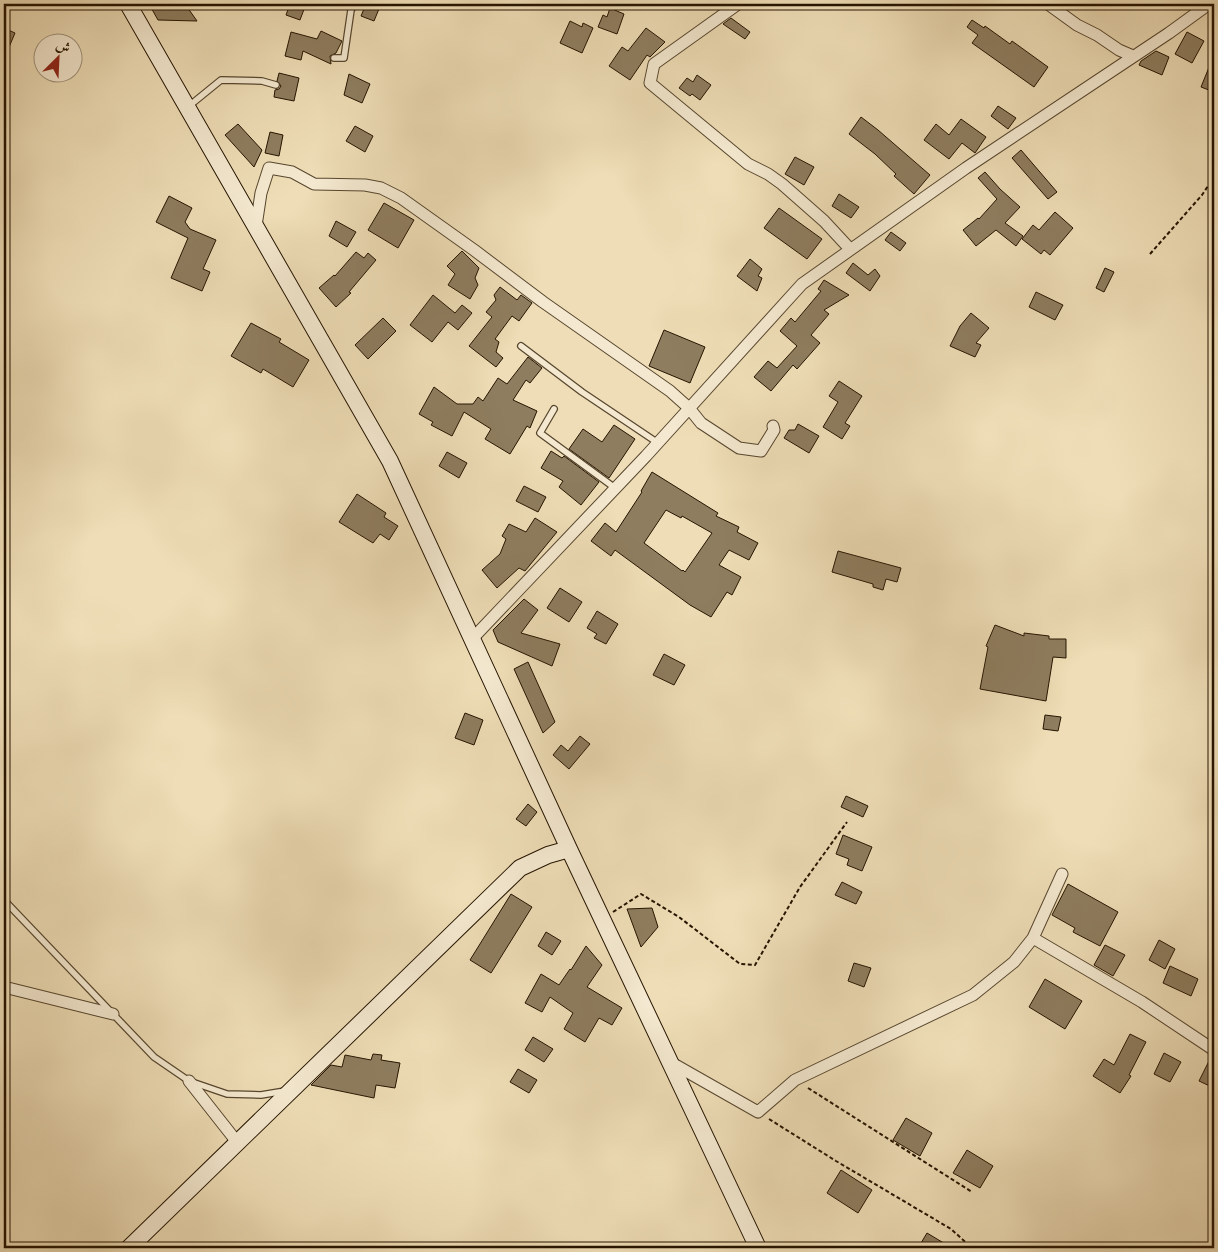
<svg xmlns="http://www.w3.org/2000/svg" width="1218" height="1252" font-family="'Libre Bodoni',Amiri,serif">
<rect width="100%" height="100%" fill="#eeddb6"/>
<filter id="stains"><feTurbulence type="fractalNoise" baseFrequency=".004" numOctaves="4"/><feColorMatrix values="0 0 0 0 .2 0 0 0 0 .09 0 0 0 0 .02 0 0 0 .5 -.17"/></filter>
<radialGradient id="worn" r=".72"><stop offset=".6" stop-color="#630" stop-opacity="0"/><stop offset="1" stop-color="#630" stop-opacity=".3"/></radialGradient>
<path fill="#8e7d5f" stroke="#251400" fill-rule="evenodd" d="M149,4H185L197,21L158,20Z
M290,4H306L300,20L286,15Z
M366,4H381L374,21L361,16Z
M610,8L624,14L617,34L598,27L603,15L607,17Z
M731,18L750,32L745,39L723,24Z
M972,20L984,28L985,26L1010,44L1012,41L1048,67L1034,87L972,43L978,35L967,27Z
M570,21L582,27L583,23L593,28L582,53L560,43Z
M4,28L15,33L4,59Z
M646,28L665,42L650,57L647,55L630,80L609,66L622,47L628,51Z
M321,31L342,41L336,53L330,56L331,64L303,51L301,60L285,56L291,32L317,39Z
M1187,32L1204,41L1192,63L1175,54Z
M1156,51L1169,57L1162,75L1139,65L1141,61Z
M1214,55V92L1201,87Z
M279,73L299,78L294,101L274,97L275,90L279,89L281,86L277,81Z
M349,74L370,84L362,103L344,95Z
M697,75L711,85L700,100L692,94L690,96L679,88L687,78L693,82Z
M998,106L1016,118L1008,129L991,116Z
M861,117L878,130L930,175L914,194L894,176L896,174L875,154L849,134Z
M961,119L986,137L975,153L962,143L949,159L924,140L936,124L949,135Z
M238,124L262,150L254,167L225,135Z
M355,126L373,136L365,152L346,141Z
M270,132L283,135L279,156L265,153Z
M1021,150L1057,192L1048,199L1012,158Z
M795,157L814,167L804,185L785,174Z
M985,172L1000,189L1020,207L1005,223L1023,236L1016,246L996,230L976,246L963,230L978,218L979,219L997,199L978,178Z
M839,194L859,207L851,218L832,206Z
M169,196L192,208L185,222L190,229L216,240L203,269L210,272L202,291L171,278L188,238L156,222Z
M384,203L414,220L398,248L368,230Z
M779,208L822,239L807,259L764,228Z
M1055,212L1073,228L1050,255L1044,250L1041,254L1022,239L1033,225L1039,230Z
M336,221L356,232L347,247L329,236Z
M891,232L906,243L900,251L885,240Z
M462,251L479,268L475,278L478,285L470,299L448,285L455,274L447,266Z
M356,252L364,258L368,253L376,260L349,292L351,293L336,307L319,288L334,275L335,276Z
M750,259L762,269L758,276L762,278L757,291L737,276Z
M853,263L868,275L875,269L880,276L870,291L846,273Z
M1105,268L1114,272L1104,292L1096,288Z
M824,280L849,295L824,310L829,314L811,335L820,343L797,369L793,365L771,391L754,377L768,361L777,368L797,346L780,331L791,318L795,322L821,291L818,289Z
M500,287L517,300L521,295L532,303L519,321L512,316L495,339L499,342L496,352L503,358L496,367L469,346L492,317L486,312L496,300L494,295Z
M1036,292L1063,305L1055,320L1029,307Z
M433,295L455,313L462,305L472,313L458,330L448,322L432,342L410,325Z
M971,313L989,328L976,343L981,345L975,357L950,346L960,326Z
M383,318L396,331L368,359L355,345Z
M251,323L281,339L279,342L309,360L293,387L263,369L261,373L231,356Z
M664,330L705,347L690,383L649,366Z
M528,357L542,368L530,383L526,380L513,400L537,411L530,428L527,426L510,454L485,439L491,429L464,412L452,436L431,425L433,422L419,414L434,387L457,404H473L478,397L483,401L498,378L507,384Z
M839,381L862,396L845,423L850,426L842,439L823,427L838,402L829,396Z
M798,424L819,436L809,453L784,438L789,430H795Z
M614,425L635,439L609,478L569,449L583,429L602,442Z
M551,451L562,458L564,456L599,482L581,505L559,487L563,481L541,468Z
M447,452L467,463L459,478L439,466Z
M652,472L718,513L716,516L739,527L737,532L758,543L749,560L729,550L719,565L741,577L732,595L727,592L711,617L690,605L615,550L611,556L591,541L605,523L616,532L642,492L641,491ZM666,510L681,518L682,516L712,533L685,572L683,570L682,571L644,543Z
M524,486L546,497L538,512L516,501Z
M357,494L386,513L384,517L398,526L389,540L380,534L373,543L339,522Z
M535,518L557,532L525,571L519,568L497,588L482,570L500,554L506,539L502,536L509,524L526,532Z
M838,551L901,568L897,582L886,579L883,590L873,587V584L832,572Z
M560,588L582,602L569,622L547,608Z
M524,599L538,610L521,633L560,644L552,666L498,642L493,630Z
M597,611L618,624L606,644L594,638L597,634L587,628Z
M995,625L1024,636V633L1049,636V639H1066V658L1053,657L1046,701L980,689L988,647L986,646Z
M664,654L685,665L674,685L653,675Z
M528,662L555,722L543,733L514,669Z
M465,713L483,720L474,745L455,738Z
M1045,715L1061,717L1058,731L1043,729Z
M580,736L590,744L569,769L553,755L561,745L568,751Z
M846,796L868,806L863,817L841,807Z
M528,804L537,812L526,826L516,819Z
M843,835L872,847L862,871L847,865L849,859L836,854Z
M842,882L862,892L856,904L835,895Z
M1068,884L1118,912L1100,946L1073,932L1075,928L1052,915Z
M511,894L532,907L491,973L470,960Z
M652,908L658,927L641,947L627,909Z
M546,932L561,941L552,955L538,946Z
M1159,940L1175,949L1165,969L1149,960Z
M1105,945L1125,955L1113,976L1094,965Z
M586,946L602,965L587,987L622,1008L612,1025L599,1018L585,1042L564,1029L573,1013L550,997L542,1012L525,1003L541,974L559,985L570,969L571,970Z
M854,963L871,968L864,987L848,981Z
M1170,966L1198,979L1191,996L1163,983Z
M1045,979L1082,1001L1065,1029L1029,1007Z
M1130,1034L1146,1042L1129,1075L1131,1076L1120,1093L1093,1076L1104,1059L1114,1065Z
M533,1037L553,1049L544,1062L525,1050Z
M1164,1053L1181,1062L1170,1082L1154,1074Z
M373,1054L382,1055L381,1060L400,1063L395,1088L376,1085L374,1098L311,1085L331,1065L342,1067L345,1055L371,1060Z
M1211,1057H1214V1088L1199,1081Z
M518,1069L537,1080L529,1093L510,1082Z
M906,1118L932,1133L920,1156L893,1140Z
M967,1150L993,1166L980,1188L953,1173Z
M841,1170L872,1190L858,1213L827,1193Z
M927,1233L952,1248H918Z"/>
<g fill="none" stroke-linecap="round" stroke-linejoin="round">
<defs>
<path id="lane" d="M334,58H344L351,10L355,4
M189,106L221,80L262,81L276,85
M521,346L582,392L658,443
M554,409L540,433L615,488
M4,900L154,1057L189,1081L227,1094L261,1095L285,1091"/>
<path id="street" d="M738,4L654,64L650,83L748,164L768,174L782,184L824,221L850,249
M1048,4L1077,25L1097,35L1119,50L1133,56
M256,226L261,193L269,168L292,172L314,184L365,185L381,188L401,198L474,250L543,302L670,391L689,408L701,423L739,448L761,451L774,430L773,426
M473,638L646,456L802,284L966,168L1169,33L1209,4
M1033,938L1142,1002L1214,1050
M4,987L113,1014
M670,1062L758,1112L795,1080L973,995L1014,962L1033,938L1062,874
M189,1081L237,1142"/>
<path id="secondary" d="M128,4L390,461L569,849L758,1248
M129,1248L520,868L548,855L569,849"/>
</defs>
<use href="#lane" stroke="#57462e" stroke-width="8"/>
<use href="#street" stroke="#57462e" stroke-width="13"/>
<use href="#secondary" stroke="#251400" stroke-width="18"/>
<path stroke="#251400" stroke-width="2" stroke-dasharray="4 2.5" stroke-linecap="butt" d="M1150,254L1202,195L1214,177
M613,912L641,894L679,917L740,964L755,965L800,887L847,822
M808,1088L972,1192
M769,1119L836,1161L951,1229L972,1248"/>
<use href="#lane" stroke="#f4e9d0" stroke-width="5.5"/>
<use href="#street" stroke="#f4e9d0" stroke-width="11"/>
<use href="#secondary" stroke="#f4e9d0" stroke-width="16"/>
</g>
<rect width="1218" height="1252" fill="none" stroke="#eeddb6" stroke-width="20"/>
<rect x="5" y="5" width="1208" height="1242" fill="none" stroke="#251400" stroke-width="2.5"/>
<rect x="10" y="10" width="1198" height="1232" fill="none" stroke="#251400"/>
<g transform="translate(58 58) rotate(24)"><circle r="24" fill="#f4e9d0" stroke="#a1947d"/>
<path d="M0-4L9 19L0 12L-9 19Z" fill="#8f2418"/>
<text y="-8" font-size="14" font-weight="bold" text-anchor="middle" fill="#251400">ش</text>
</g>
<rect width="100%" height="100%" filter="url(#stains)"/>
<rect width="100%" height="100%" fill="url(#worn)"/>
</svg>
